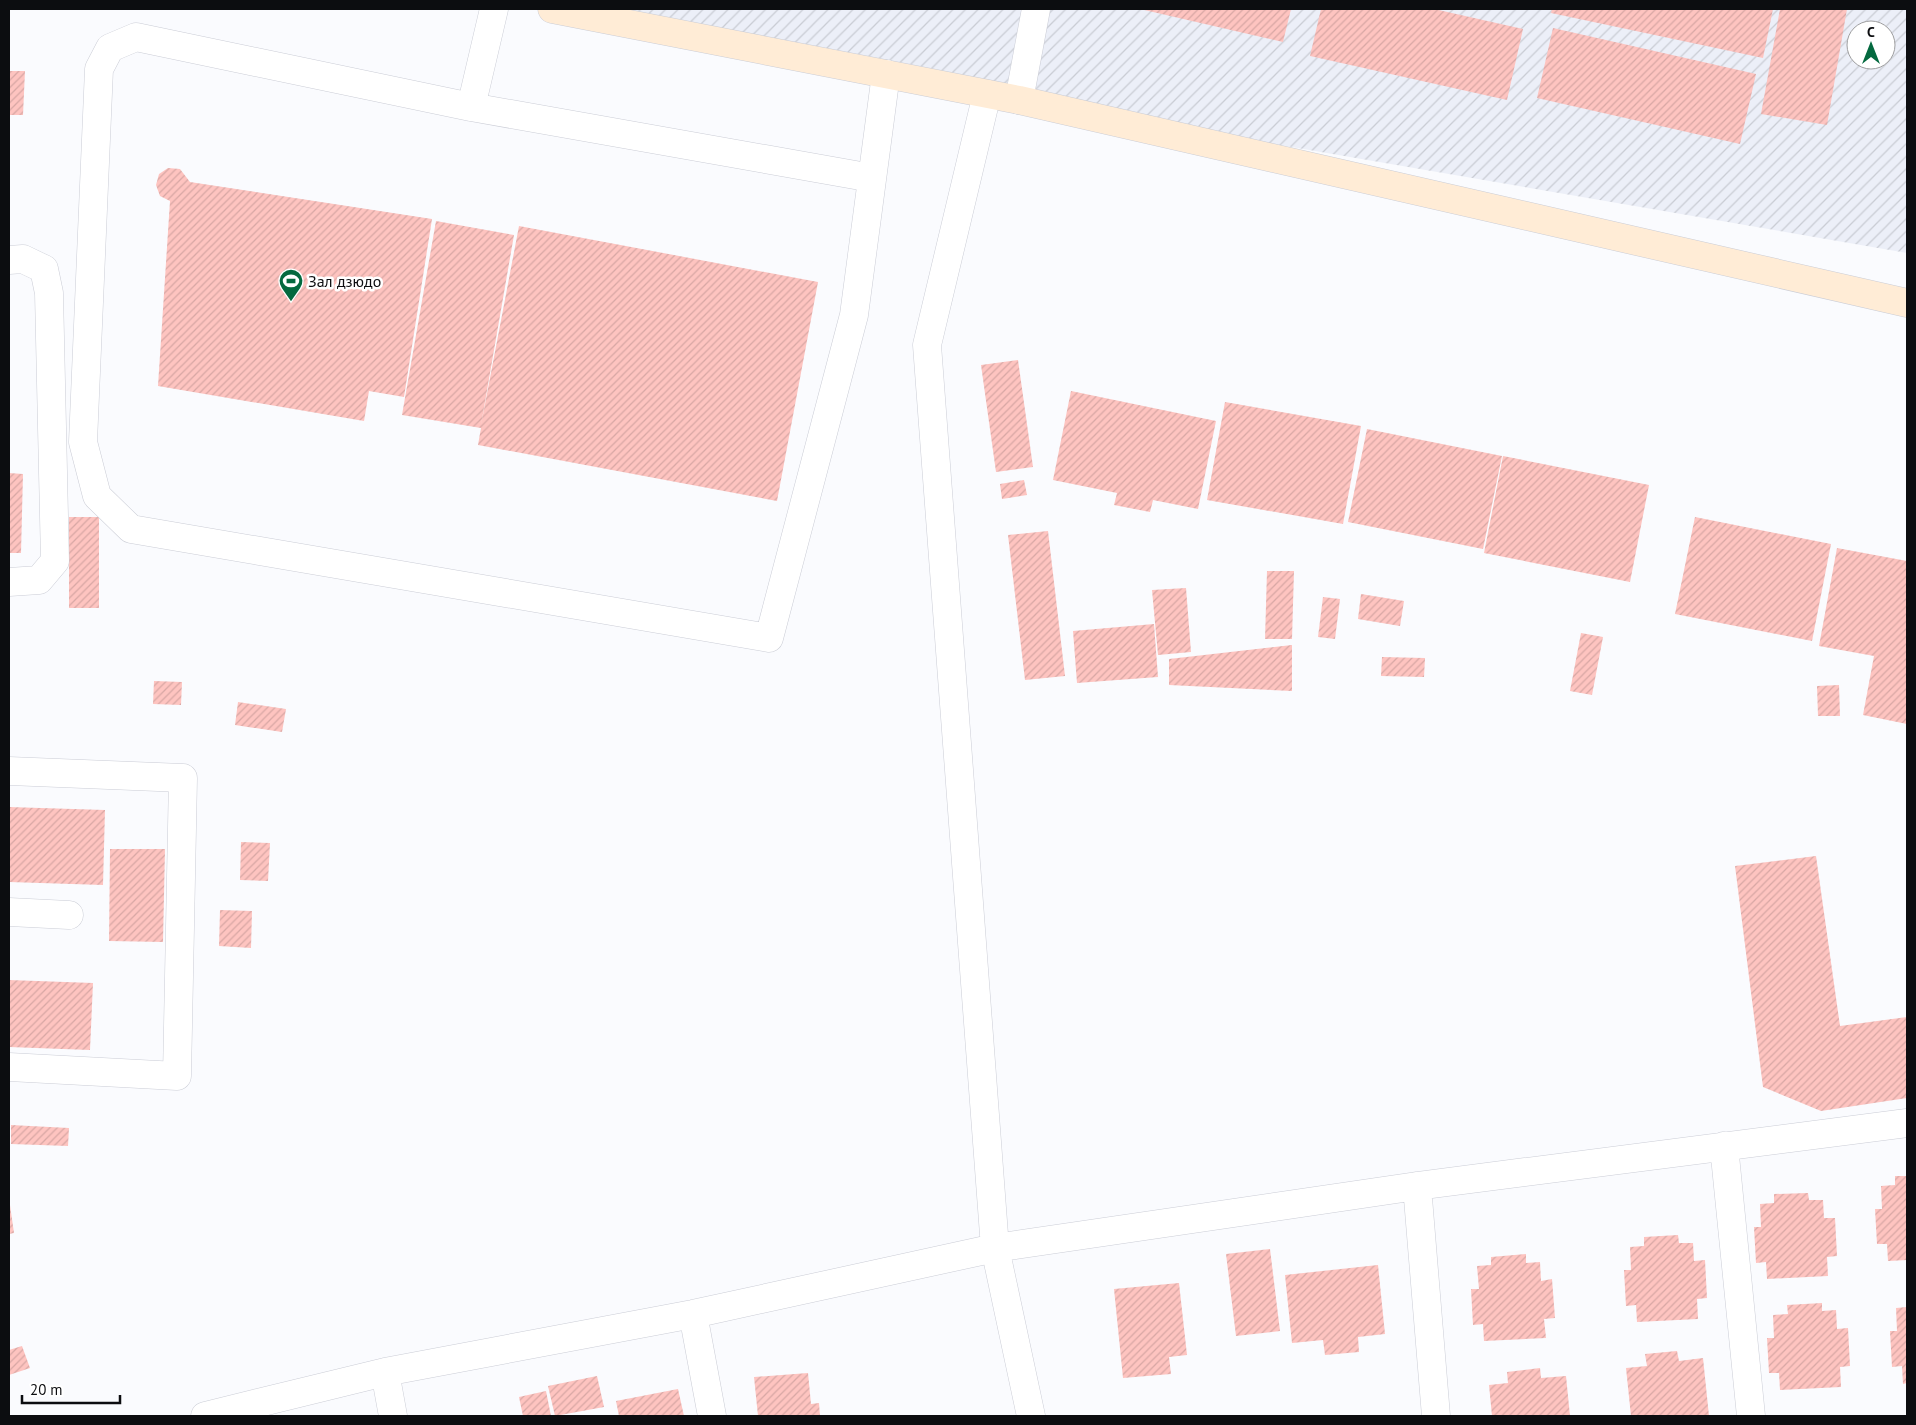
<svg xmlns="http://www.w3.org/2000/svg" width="1916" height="1425" font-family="'PT Sans',sans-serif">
<defs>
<pattern id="industrial-furrows" width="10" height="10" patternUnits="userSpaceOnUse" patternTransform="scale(1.25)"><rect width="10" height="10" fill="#eceff8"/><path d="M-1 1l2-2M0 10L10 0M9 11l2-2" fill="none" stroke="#c9ccd4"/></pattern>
<pattern id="building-hatch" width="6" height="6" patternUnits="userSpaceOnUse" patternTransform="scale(1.25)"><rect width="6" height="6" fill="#fec4c0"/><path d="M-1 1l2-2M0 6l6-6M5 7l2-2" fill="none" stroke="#d8a7a4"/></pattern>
</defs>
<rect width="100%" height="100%" fill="#fafbfe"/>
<path fill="url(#industrial-furrows)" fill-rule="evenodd" d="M569,9H1907V253L1019,100ZM1856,30H1886V60H1856Z"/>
<path fill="url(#building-hatch)" d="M1140,9H1291L1283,42Z
M1321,9H1434L1523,29L1507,100L1310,56Z
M1552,9H1773L1763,58L1551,13Z
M1780,9H1847L1827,125L1761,114Z
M1553,28L1756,74L1740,144L1537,98Z
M9,71H25L23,115H9Z
M168,168L180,169L190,182L432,219L404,397L369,391L364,421L158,386L170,201L160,196L156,185L159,174Z
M436,221L514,235L481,425L519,226L818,282L777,501L478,445L481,428L402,415Z
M1018,360L1033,467L996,472L981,365Z
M1071,391L1216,421L1198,509L1153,500L1150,512L1114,505L1117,493L1053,480Z
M1225,402L1361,426L1343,524L1207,500Z
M1367,429L1502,456L1483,549L1348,522Z
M1503,456L1649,485L1630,582L1484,553Z
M9,473L23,474L21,553H9Z
M1024,480L1027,495L1002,499L1000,484Z
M69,517H99V608H69Z
M1695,517L1831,544L1812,641L1675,614Z
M1048,531L1065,676L1025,680L1008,535Z
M1837,548L1907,561V724L1863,715L1874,656L1819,646Z
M1267,571H1294L1292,639H1265Z
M1186,588L1191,652L1158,655L1152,590Z
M1361,594L1404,601L1400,626L1358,619Z
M1323,597L1340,599L1335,639L1318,637Z
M1154,624L1158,677L1077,683L1073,631Z
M1581,633L1603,637L1592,695L1570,691Z
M1292,645V691L1169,685V659Z
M1382,657L1425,658L1424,677L1381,676Z
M154,681L182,682L181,705L153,704Z
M1839,685L1840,716H1818L1817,686Z
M238,702L286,709L282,732L235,725Z
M9,807L105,810L103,885L9,882Z
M241,842L270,843L268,881L240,880Z
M110,849H165L163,942L109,941Z
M1816,856L1840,1026L1907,1017V1098L1821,1111L1763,1087L1735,866Z
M220,910L252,911L251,948L219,946Z
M9,980L93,983L90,1050L9,1047Z
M11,1125L69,1128L68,1146L11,1144Z
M1895,1176H1907V1260L1888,1261L1887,1244H1877L1875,1209H1882L1881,1186L1895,1185Z
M1808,1193L1809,1200H1823L1824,1218H1835L1837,1256L1827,1257L1828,1276L1767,1279L1766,1262L1756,1263L1754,1227H1761L1760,1204L1774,1203V1194Z
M9,1198L14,1233L9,1234Z
M1678,1235L1679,1243H1693L1694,1261L1705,1260L1707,1298L1697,1299L1698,1319L1637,1322L1636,1305L1626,1306L1624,1270H1631L1630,1247L1644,1246V1237Z
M1270,1249L1280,1331L1236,1336L1226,1254Z
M1526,1254V1263L1540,1262L1541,1281L1552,1279L1555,1318L1544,1319L1546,1338L1484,1341L1483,1324L1473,1325L1471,1289H1479L1477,1266L1491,1265V1257Z
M1378,1265L1385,1334L1358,1337L1359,1352L1325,1355L1323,1340L1292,1343L1285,1275Z
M1179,1283L1187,1355L1169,1357L1171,1374L1123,1378L1114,1289Z
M1822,1303V1311L1836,1310L1837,1329L1848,1328L1850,1366L1840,1367L1841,1387L1780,1390L1779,1373H1769L1767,1338H1774L1773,1315L1788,1314L1787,1305Z
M1907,1307V1383L1903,1384L1902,1366L1892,1367L1890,1331H1897L1896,1308Z
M22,1346L30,1368L9,1375V1350Z
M1677,1351L1679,1361L1703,1358L1709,1416H1631L1626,1368L1647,1366L1645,1354Z
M1540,1368L1541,1378L1566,1376L1570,1416H1492L1489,1385L1508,1383L1507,1372Z
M808,1373L811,1404L819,1403L820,1416H758L754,1377Z
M597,1376L604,1407L555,1416L548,1386Z
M678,1389L684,1416H619L616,1401Z
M546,1391L551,1416H523L519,1397Z"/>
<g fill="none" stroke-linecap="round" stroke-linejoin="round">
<defs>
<path id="minor" d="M987,94L927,345L995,1248L1031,1416
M1019,100L1036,9
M471,107L494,9
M872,178L471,107L136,37L110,48L99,69L83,442L97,496L131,529L769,638L854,315L886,74
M9,260L23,259L44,269L49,293L55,561L39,580L9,582
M9,771L183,778L177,1076L9,1067
M9,912L69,915
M1724,1146L1751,1416
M1417,1186L1436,1416
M693,1314L712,1416
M385,1372L393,1416
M205,1416L385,1372L693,1314L995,1248L1417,1186L1907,1123"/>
<path id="secondary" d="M552,9L1019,100L1907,303"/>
</defs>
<use href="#minor" stroke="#cbcdd6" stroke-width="29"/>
<use href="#secondary" stroke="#cbcdd6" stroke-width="29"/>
<use href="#minor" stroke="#fff" stroke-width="28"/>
<use href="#secondary" stroke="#ffecd6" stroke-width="28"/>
</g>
<defs>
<symbol id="stadium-pin" viewBox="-11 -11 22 30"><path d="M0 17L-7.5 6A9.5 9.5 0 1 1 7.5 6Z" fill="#04693f" stroke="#fff"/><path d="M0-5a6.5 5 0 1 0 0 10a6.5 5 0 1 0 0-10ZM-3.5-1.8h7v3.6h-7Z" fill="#fff"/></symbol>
</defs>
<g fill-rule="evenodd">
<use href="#stadium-pin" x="277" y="267" width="28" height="38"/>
</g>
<g text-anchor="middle" stroke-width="5" stroke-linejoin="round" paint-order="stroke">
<g font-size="16" fill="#0c0d10" stroke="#fff" text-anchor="start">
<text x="308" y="287">Зал дзюдо</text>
</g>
</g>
<rect width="1916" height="1425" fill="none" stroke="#0c0d10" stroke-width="20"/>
<g transform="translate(1871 45)"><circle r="24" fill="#ffffff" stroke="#9e9e9f"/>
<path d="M0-4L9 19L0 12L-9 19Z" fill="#04693f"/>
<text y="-8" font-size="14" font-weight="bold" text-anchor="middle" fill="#0c0d10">С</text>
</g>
<path d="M22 1395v8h98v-8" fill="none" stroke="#0c0d10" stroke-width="2.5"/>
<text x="30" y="1395" font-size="15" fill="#0c0d10" stroke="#ffffff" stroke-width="4" paint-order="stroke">20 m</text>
</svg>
